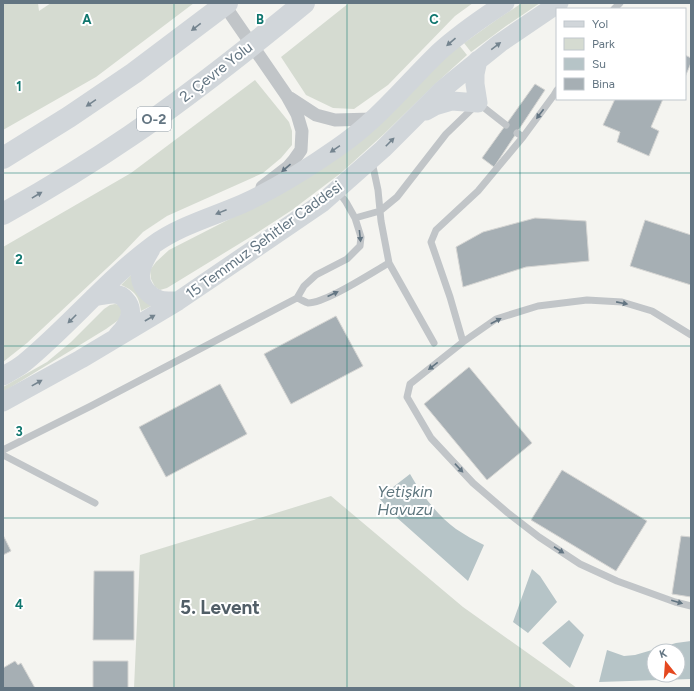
<svg xmlns="http://www.w3.org/2000/svg" width="694" height="691" font-family="Figtree,sans-serif">
<rect width="100%" height="100%" fill="#f4f4f0"/>
<path fill="#d5dbd1" d="M3,3H38L39,11L51,3H194L96,77L3,130Z
M349,3H473L455,16L388,85L354,109L333,108L306,95L281,57Z
M522,3H540L506,26L471,52L464,43L499,18Z
M459,45L467,55L433,86L384,134L341,173L292,210L252,236L167,288L160,290L155,287L151,279L150,270L156,262L169,250L214,227L284,191L441,62Z
M255,80L289,122L292,131V145L281,158L263,173L167,216L143,232L122,254L27,343L3,362V247L131,173Z
M133,273L151,306L141,311C139,296 135,291 121,285Z
M115,304L120,305L122,308L120,319L106,329L3,392V387L47,362L71,342L104,309L110,305Z
M331,496L463,607L577,688H134L140,555Z"/>
<path fill="#b6c4c7" fill-rule="evenodd" d="M410,474C422,495 437,515 456,529C465,535 474,540 484,545L468,581L395,516L379,498Z
M532,569L540,576L557,602L528,633L513,622Z
M569,620L584,635L570,668L542,643Z
M691,641V679L599,682L607,650L624,656L635,655L676,643ZM654,651H678V675H654Z"/>
<path fill="#a6afb4" stroke="#d5d5d3" d="M685,55L691,58V63L685,77Z
M535,84L545,90L494,167L482,158Z
M615,99H663L651,127L659,131L649,156L617,142L620,132L603,125Z
M535,218L586,221L589,261L526,267L463,287L456,247L483,232Z
M645,220L691,235V285L630,266Z
M336,316L363,366L291,404L264,354Z
M469,367L532,443L487,480L424,404Z
M220,384L247,434L166,477L139,427Z
M562,470L647,521L616,571L531,520Z
M3,535L11,551L3,555Z
M681,536L691,537V597L672,594Z
M94,571H134V640H93Z
M15,661L18,665L21,663L35,688H3V668Z
M93,661H128V688H93Z"/>
<g fill="none" stroke-linecap="round" stroke-linejoin="round">
<path stroke="#c1c5c8" stroke-width="7" d="M614,9L620,3
M478,103L506,125
M523,137L554,95L557,90
M355,218L380,211L397,197L446,134L475,106
M389,263L434,343
M297,298C300,299 305,302 308,303C326,303 371,273 389,263L381,221L378,190L372,162
M691,335L652,311L622,302L587,300L538,306L496,319L463,342L410,384L407,397L431,438L473,483L508,513L539,537L580,564L617,581L675,602L691,606
M463,342L450,297L431,242L436,230L478,191L523,137L517,133
M3,450L91,406L297,298L304,286L316,275L347,259L360,246L361,237L355,218L346,202L337,190
M3,455L95,503"/>
<path stroke="#c1c5c8" stroke-width="13" d="M223,3L287,96L297,114L302,131L301,150L294,160L288,167L262,187
M290,98L316,115L335,120L373,119"/>
<path stroke="#d1d6da" stroke-width="19" d="M426,111L435,106L452,101L478,103L475,84V74L478,60
M151,249C147,256 142,264 141,271C138,284 148,296 160,300C166,301 172,301 178,301
M94,297C101,296 112,292 119,295C123,296 125,299 128,303C135,315 125,328 117,336
M3,376C10,372 18,368 24,363C69,326 106,280 153,245C179,226 212,217 242,204C275,189 307,169 337,148C377,121 405,85 439,52C459,34 482,18 505,3
M3,402L81,359L178,301L322,203L383,149L442,90L454,80L500,43L559,3"/>
<path stroke="#d1d6da" stroke-width="22" d="M3,158L69,117L134,73L227,3
M3,214C46,190 89,164 130,136C190,95 248,49 304,3"/>
</g>
<defs><path id="oneway-solid" d="M-6-.8H1V-3.2L6.5 0L1 3.2V.8H-6Z"/></defs>
<g fill="#74848f">
<use href="#oneway-solid" transform="translate(196 27) rotate(142)"/>
<use href="#oneway-solid" transform="translate(451 42) rotate(139)"/>
<use href="#oneway-solid" transform="translate(496 46) rotate(-37)"/>
<use href="#oneway-solid" transform="translate(91 103) rotate(146)"/>
<use href="#oneway-solid" transform="translate(390 142) rotate(-45)"/>
<use href="#oneway-solid" transform="translate(335 149) rotate(146)"/>
<use href="#oneway-solid" transform="translate(37 195) rotate(-31)"/>
<use href="#oneway-solid" transform="translate(221 212) rotate(158)"/>
<use href="#oneway-solid" transform="translate(150 318) rotate(-30)"/>
<use href="#oneway-solid" transform="translate(72 319) rotate(135)"/>
<use href="#oneway-solid" transform="translate(37 383) rotate(-29)"/>
</g>
<g fill="#637582">
<use href="#oneway-solid" transform="translate(540 114) rotate(127)"/>
<use href="#oneway-solid" transform="translate(286 168) rotate(139)"/>
<use href="#oneway-solid" transform="translate(360 236) rotate(84)"/>
<use href="#oneway-solid" transform="translate(333 294) rotate(-25)"/>
<use href="#oneway-solid" transform="translate(622 303) rotate(11)"/>
<use href="#oneway-solid" transform="translate(496 321) rotate(-28)"/>
<use href="#oneway-solid" transform="translate(433 366) rotate(142)"/>
<use href="#oneway-solid" transform="translate(459 468) rotate(47)"/>
<use href="#oneway-solid" transform="translate(559 550) rotate(33)"/>
<use href="#oneway-solid" transform="translate(677 602) rotate(16)"/>
</g>
<path fill="none" stroke="#0f766e" stroke-width="1" stroke-opacity="0.55" d="M174,3V688M347,3V688M520,3V688M3,173H691M3,346H691M3,518H691"/>
<g text-anchor="middle" stroke-width="4" stroke-linejoin="round" paint-order="stroke">
<rect fill="#fff" stroke="#929ea8" stroke-width="1" x="137" y="107" width="34" height="24" rx="3"/>
<g font-size="14" font-weight="bold" fill="#637582">
<text x="154" y="124">O-2</text>
</g>
<g font-size="15" fill="#637582" stroke="#fff">
<text transform="translate(216 72) rotate(-38)" y="5">2. Çevre Yolu</text>
<text transform="translate(264 240) rotate(-36)" y="5">15 Temmuz Şehitler Caddesi</text>
</g>
<g font-size="16" font-style="italic" fill="#5f777f" stroke="#fff">
<text x="405" y="497">Yetişkin<tspan x="405" dy="18">Havuzu</tspan></text>
</g>
<g font-size="19" font-weight="bold" fill="#515e67" stroke="#fff">
<text x="220" y="614">5. Levent</text>
</g>
</g>
<g font-size="13" text-anchor="middle" font-weight="bold" fill="#0f766e" stroke="#fff" stroke-width="4" stroke-linejoin="round" paint-order="stroke">
<text x="87" y="24">A</text>
<text x="260" y="24">B</text>
<text x="434" y="24">C</text>
<text x="19" y="91">1</text>
<text x="19" y="264">2</text>
<text x="19" y="436">3</text>
<text x="19" y="609">4</text>
</g>
<rect width="694" height="691" fill="none" stroke="#637582" stroke-width="8"/>
<rect x="556" y="8" width="130" height="92" fill="#ffffff" stroke="#c1c8cd"/>
<rect x="564" y="21" width="20" height="6" fill="#d1d6da" stroke="#c1c8cd"/>
<text x="592" y="28" font-size="12" fill="#637582">Yol</text>
<rect x="564" y="38" width="20" height="12" fill="#d5dbd1" stroke="#c1c8cd"/>
<text x="592" y="48" font-size="12" fill="#637582">Park</text>
<rect x="564" y="58" width="20" height="12" fill="#b6c4c7" stroke="#c1c8cd"/>
<text x="592" y="68" font-size="12" fill="#637582">Su</text>
<rect x="564" y="78" width="20" height="12" fill="#a6afb4" stroke="#c1c8cd"/>
<text x="592" y="88" font-size="12" fill="#637582">Bina</text>
<g transform="translate(666 663) rotate(343)"><circle r="19" fill="#ffffff" stroke="#c1c8cd"/>
<path d="M0-3L7 15L0 10L-7 15Z" fill="#e5481f"/>
<text y="-6" font-size="11" font-weight="bold" text-anchor="middle" fill="#637582">K</text>
</g>
</svg>
